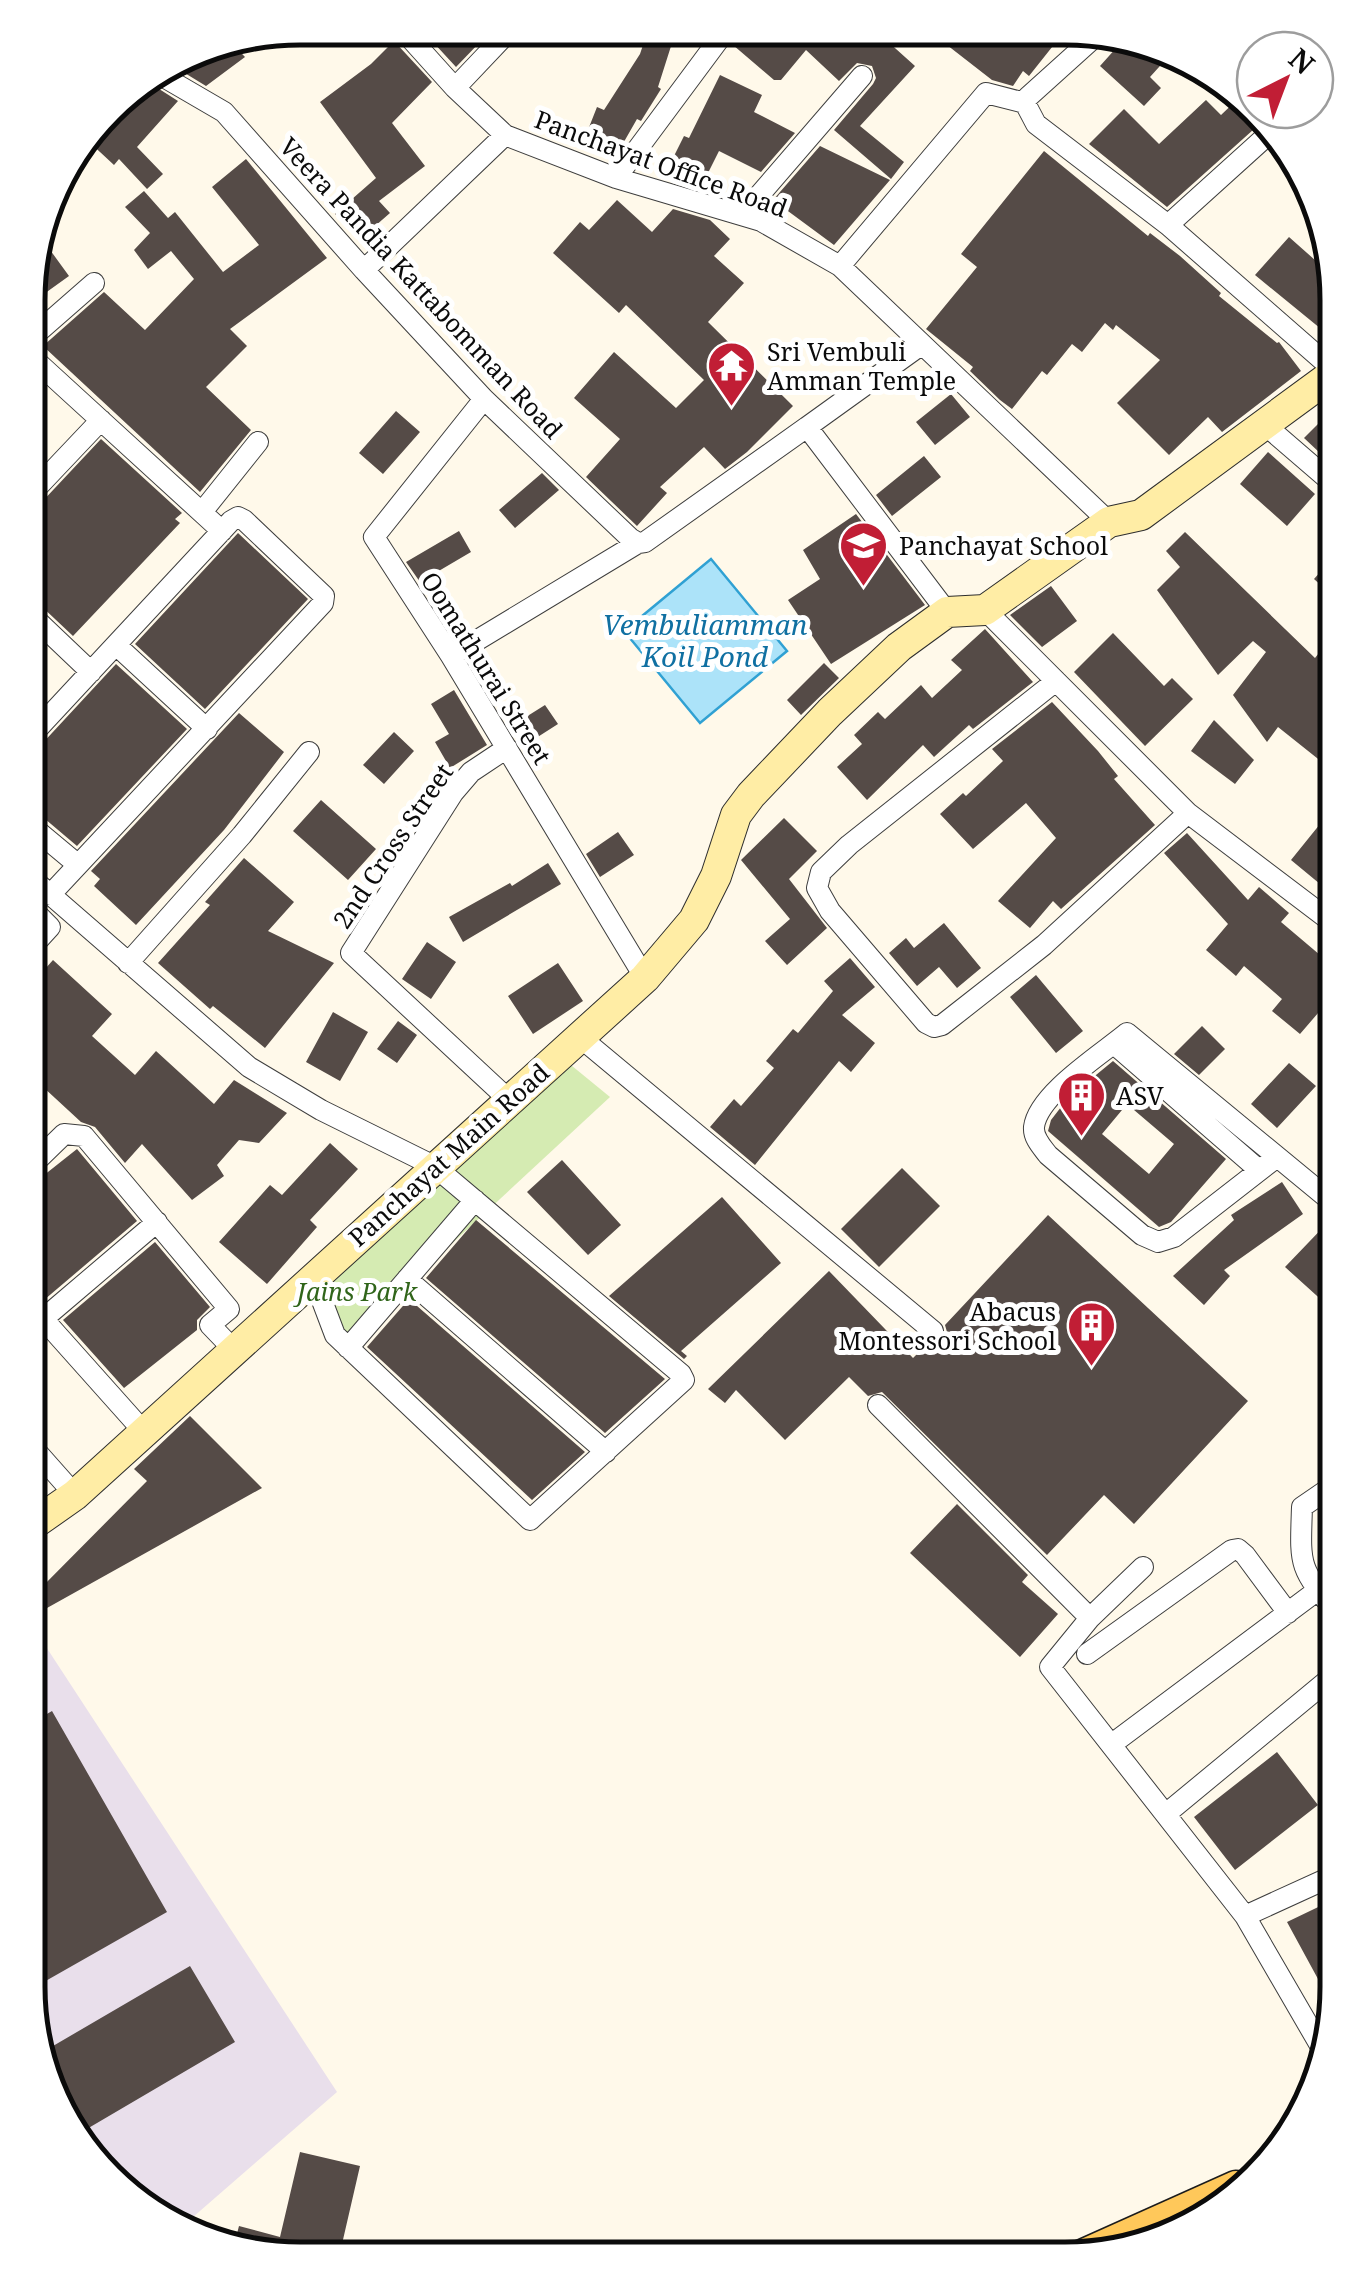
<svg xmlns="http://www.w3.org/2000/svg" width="1365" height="2287" font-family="'Noto Serif',serif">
<rect width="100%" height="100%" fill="#fff9ea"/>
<path fill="#e9dfeb" d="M37,1633L337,2092L185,2224L134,2203L48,2091L28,1987V1637Z"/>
<path fill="#d5ebb2" d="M566,1061L610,1097L350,1338L309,1298Z"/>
<path fill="#ace3f9" stroke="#30a1d3" stroke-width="2.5" d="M711,559L787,651L700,723L624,631Z"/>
<path fill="#554b47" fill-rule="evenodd" d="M420,28L471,29L482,40L456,67Z
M648,30H685L672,43L658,87L661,89L641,121L637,119L617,154L584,140L597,107L604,110L640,54Z
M746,30L876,31L915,66L860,126L904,162L891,179L834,130L873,84L876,78L872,66L857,63L839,81L806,50L781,80H774L733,45Z
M929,31L966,32H1064L1029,76L1023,71L1013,86L992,80Z
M1126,37L1168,57L1150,77L1161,88L1144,106L1100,66Z
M230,41L245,57L206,86L170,64L196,48Z
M394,41L432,82L392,123L425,166L379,201L390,213L359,240L335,214L376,178L320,102L371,64Z
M720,75L762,95L754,112L795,133L761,172L719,151L700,189L665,174L684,136L689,138Z
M145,80L178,101L137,147L163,174L147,189L119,159L114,165L86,139L123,93Z
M1243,94L1263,121L1167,207L1089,144L1124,109L1159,144L1206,100L1221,115Z
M820,146L890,180L834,245L773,200Z
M1044,151L1148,236L1150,233L1180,256L1221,293L1219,296L1277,343L1279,342L1301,371L1222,432L1208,417L1169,455L1117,403L1160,360L1116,325L1113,330L1105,323L1082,352L1072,344L1047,375L1042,371L1012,409L1000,400L970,371L973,367L926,329L977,267L961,254Z
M246,159L327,258L230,329L247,346L206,387L251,430L200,492L43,346L104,292L145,330L194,279L171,251L148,269L134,250L150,233L125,207L144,191L168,218L175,212L223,272L259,245L212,187Z
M617,200L652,232L673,209L710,220L730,239L714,256L744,283L708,322L793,406L747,452L725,469L704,447L660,487L667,493L637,526L586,477L620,439L574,398L614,352L676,408L704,380L626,305L619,313L553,253L580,222L589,230Z
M1289,237L1333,276L1338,300L1337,342L1255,275Z
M45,243L69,276L30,304V265L34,250Z
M951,394L970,417L935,445L916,422Z
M1337,405V469L1304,438Z
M396,411L420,432L383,474L359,453Z
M101,439L182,513L175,519L180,523L73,636L38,603L29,600V509L39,505Z
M1268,452L1315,494L1287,526L1240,484Z
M924,456L941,477L892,516L876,495Z
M542,473L559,490L515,528L499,510Z
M856,514L925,605L831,664L788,600L820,579L803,550Z
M459,531L471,552L420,582L406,562Z
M1185,532L1315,658L1337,630V774L1278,727L1267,742L1233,695L1266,652L1253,641L1218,675L1157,590L1180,567L1166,551Z
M238,533L308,599L205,709L135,644Z
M1337,553V600L1314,579Z
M1051,586L1077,621L1042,647L1010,615Z
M985,629L1033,682L973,729L969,725L934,757L923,745L867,800L837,767L862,744L854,735L878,712L885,719L921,685L932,698L962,670L951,660Z
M1113,633L1164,686L1172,678L1193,699L1145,746L1074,672Z
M824,663L839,678L801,715L787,700Z
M116,664L187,729L77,846L38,813L29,811V751L39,747Z
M454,690L487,745L450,768L435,742L449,734L431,704Z
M1052,702L1098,751L1118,776L1114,779L1155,825L1061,909L1053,901L1030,928L998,901L1056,838L1026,803L973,849L940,814L963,793L966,796L1003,761L992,749Z
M545,705L558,724L522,747L510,727Z
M239,713L284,752L224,830L136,925L94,886L100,879L91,871Z
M1214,720L1254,760L1235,784L1191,751Z
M394,732L414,751L384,784L363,765Z
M321,800L376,849L348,880L293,831Z
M1337,803V898L1291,860Z
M784,818L817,851L789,879L827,928L787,965L765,941L790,919L741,860Z
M618,832L634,855L600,877L586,854Z
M1187,833L1248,900L1259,887L1289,913L1281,922L1320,955L1337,940V991L1300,1034L1272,1011L1282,999L1244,966L1236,976L1206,950L1228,924L1164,853Z
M244,858L294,902L268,931L334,963L265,1048L213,1006L210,1009L158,963L210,905L205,902Z
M548,863L561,884L463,942L449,917L510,883L512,886Z
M944,923L981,968L957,988L939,967L917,986L889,953L906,938L914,948Z
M427,942L456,962L431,999L402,979Z
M850,958L875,987L842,1015L875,1043L851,1072L839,1061L755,1165L710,1127L734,1099L741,1106L774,1068L766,1061L793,1029L798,1033L833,991L824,981Z
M53,960L112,1014L92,1036L135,1075L156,1051L214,1104L234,1080L287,1113L259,1143L239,1140L217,1165L224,1176L192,1200L142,1144L125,1163L95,1127L81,1122L29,1074V987Z
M558,963L583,1001L533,1034L508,996Z
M1036,975L1083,1031L1056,1053L1010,997Z
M333,1012L368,1032L340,1081L306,1062Z
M398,1021L417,1035L397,1063L377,1049Z
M1202,1026L1225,1049L1199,1075L1174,1054Z
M1113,1061L1226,1159L1171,1222L1159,1227L1048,1131L1051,1120L1068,1098ZM1127,1104L1174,1144L1149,1174L1102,1134Z
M1289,1063L1316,1086L1277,1128L1251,1104Z
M330,1143L358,1169L310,1220L317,1227L267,1284L219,1242L270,1185L282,1195Z
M77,1149L137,1221L44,1300L28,1289L29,1187Z
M562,1160L621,1225L588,1255L527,1192Z
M902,1168L940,1206L879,1267L841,1229Z
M1282,1182L1303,1214L1224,1270L1230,1276L1204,1305L1173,1276L1234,1220L1231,1215Z
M722,1197L781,1263L681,1351L687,1356L684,1359L609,1296Z
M1048,1215L1248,1401L1134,1524L1104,1495L1047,1555L882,1392L868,1396L849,1377L785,1440L736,1390L725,1403L708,1389L829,1271L913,1358L928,1343L943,1340L947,1332L945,1325Z
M1332,1218L1337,1219V1314L1285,1267Z
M476,1220L665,1379L605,1433L426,1278Z
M155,1242L210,1307L197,1320V1330L124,1388L63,1320Z
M409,1299L585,1452L532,1500L367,1347Z
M190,1416L262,1488L47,1608L34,1595L147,1481L134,1469Z
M957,1504L1028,1575L1022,1582L1058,1614L1020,1657L910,1553Z
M52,1711L167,1912L28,1991V1725Z
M1277,1752L1318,1805L1235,1870L1194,1817Z
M1337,1898V1970L1318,1979L1287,1922Z
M190,1966L235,2042L80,2133L48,2091L41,2053Z
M300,2152L360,2166L339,2257H264L234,2245L239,2226L280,2237Z"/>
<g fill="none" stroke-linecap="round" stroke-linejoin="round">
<defs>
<path id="street" d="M401,28L455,88L505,135L616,178L761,221L840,266L1109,522
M1099,33L1028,97L1025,103L1036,124L1168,225L1336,372
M157,73L224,112L364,270L484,399L630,538L638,543L645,542L807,427L947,612
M455,88L511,29
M616,178L726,30
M742,215L862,76
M1168,225L1271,132
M840,266L986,93L1025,103
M364,270L505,135
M30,339L94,283
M30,350L36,361L222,531
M484,399L374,537L451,656L645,978
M1264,424L1337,487
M807,427L921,345
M29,496L101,420
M202,512L258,442
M985,610L1188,813L1337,926
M29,613L91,672
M116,645L207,729
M451,656L638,543
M1056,681L849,845L821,872L817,888L830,911L926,1023L934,1027L942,1025L1044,945L1188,813
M29,738L231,521L238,517L244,520L324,596L323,603L50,895
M507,748L471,772L453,793L351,953L509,1100
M29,824L77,864
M29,876L249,1067L321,1110L434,1166L681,1374L684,1380L530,1520L335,1335L321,1298L307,1283
M29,950L50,927L29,906
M128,963L242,835L309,752
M581,1038L933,1331
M1114,1044L1259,1170
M1277,1157L1174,1237L1158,1242L1142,1235L1048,1155C1042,1147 1033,1138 1034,1127C1038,1094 1102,1054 1127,1033L1337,1206
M29,1168L64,1134L84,1136L229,1309L210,1325L234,1350
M407,1279L606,1452
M28,1302L144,1432
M43,1319L157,1222
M348,1348L475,1200
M878,1405L1090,1618
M28,1442L75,1495
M1143,1567L1090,1618L1050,1667L1245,1916L1321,2047
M1337,1613C1298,1567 1300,1566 1302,1507L1337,1483
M1087,1654L1232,1550L1238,1549L1245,1555L1288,1613
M1112,1744L1318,1590
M1167,1813L1328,1680
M1245,1916L1337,1874"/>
<path id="secondary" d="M28,1528L75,1495L645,978L694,920L716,876L736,815L751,795L830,712L899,647L947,612L985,610L1109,522L1141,515L1337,371"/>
<path id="primary" d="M1082,2256L1236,2187"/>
</defs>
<use href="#street" stroke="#3e3e3e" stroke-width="22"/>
<use href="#secondary" stroke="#2d2d2d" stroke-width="32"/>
<use href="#primary" stroke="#1c1c1c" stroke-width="35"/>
<use href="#street" stroke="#fff" stroke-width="20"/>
<use href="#secondary" stroke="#ffeda5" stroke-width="30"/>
<use href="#primary" stroke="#ffc85a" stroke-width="32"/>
</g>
<defs>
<symbol id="temple-pin" viewBox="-11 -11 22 30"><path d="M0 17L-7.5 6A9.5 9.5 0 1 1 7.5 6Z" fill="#c11e35" stroke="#fff"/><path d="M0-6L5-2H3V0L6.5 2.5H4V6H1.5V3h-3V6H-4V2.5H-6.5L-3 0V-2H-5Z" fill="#fff"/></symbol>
<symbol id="school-pin" viewBox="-11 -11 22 30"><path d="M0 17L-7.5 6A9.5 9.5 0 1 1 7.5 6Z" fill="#c11e35" stroke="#fff"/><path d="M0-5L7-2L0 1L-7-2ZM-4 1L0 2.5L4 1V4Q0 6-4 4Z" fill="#fff"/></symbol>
<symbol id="building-pin" viewBox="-11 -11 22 30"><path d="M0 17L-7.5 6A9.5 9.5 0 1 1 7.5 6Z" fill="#c11e35" stroke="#fff"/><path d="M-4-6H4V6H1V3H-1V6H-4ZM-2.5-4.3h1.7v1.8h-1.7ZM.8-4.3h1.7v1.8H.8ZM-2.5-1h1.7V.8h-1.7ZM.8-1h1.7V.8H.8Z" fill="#fff"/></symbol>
</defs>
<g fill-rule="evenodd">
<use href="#temple-pin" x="704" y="338" width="55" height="75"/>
<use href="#school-pin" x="836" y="518" width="55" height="75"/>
<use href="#building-pin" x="1054" y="1068" width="55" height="75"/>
<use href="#building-pin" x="1064" y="1298" width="55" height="75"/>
</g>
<g text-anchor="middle" stroke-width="10" stroke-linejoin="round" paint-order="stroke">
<g font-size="25" fill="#0b0b0b" stroke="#fff">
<text transform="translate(661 164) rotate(20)" y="9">Panchayat Office Road</text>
<text transform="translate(421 288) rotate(47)" y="9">Veera Pandia Kattabomman Road</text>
<text transform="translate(486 668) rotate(58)" y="9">Oomathurai Street</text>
<text transform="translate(393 846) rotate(-56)" y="9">2nd Cross Street</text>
<text transform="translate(449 1155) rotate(-42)" y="9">Panchayat Main Road</text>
</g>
<g font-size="25" fill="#0b0b0b" stroke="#fff" text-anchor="start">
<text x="767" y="361">Sri Vembuli<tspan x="767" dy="29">Amman Temple</tspan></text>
<text x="899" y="555">Panchayat School</text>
<text x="1116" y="1105">ASV</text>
<text x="1056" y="1321" text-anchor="end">Abacus<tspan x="1056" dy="29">Montessori School</tspan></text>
</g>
<g font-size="25" font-style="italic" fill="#30651a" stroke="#fff">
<text x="357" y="1301">Jains Park</text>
</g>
<g font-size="28" font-style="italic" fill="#1070a2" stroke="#fff">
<text x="705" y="635">Vembuliamman<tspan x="705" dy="32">Koil Pond</tspan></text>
</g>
</g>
<path d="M0 0H1365V2287H0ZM300 45H1065A255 255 0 0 1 1320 300V1987A255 255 0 0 1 1065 2242H300A255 255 0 0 1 45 1987V300A255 255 0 0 1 300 45Z" fill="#fff" fill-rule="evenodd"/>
<path fill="none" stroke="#0b0b0b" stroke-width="5" d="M300 45H1065A255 255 0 0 1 1320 300V1987A255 255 0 0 1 1065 2242H300A255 255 0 0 1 45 1987V300A255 255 0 0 1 300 45Z"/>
<g transform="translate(1285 80) rotate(42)"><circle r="48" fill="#ffffff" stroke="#9d9d9d" stroke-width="2.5"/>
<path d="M0-8L18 38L0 25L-18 38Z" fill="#c11e35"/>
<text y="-15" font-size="28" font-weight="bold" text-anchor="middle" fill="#0b0b0b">N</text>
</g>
</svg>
